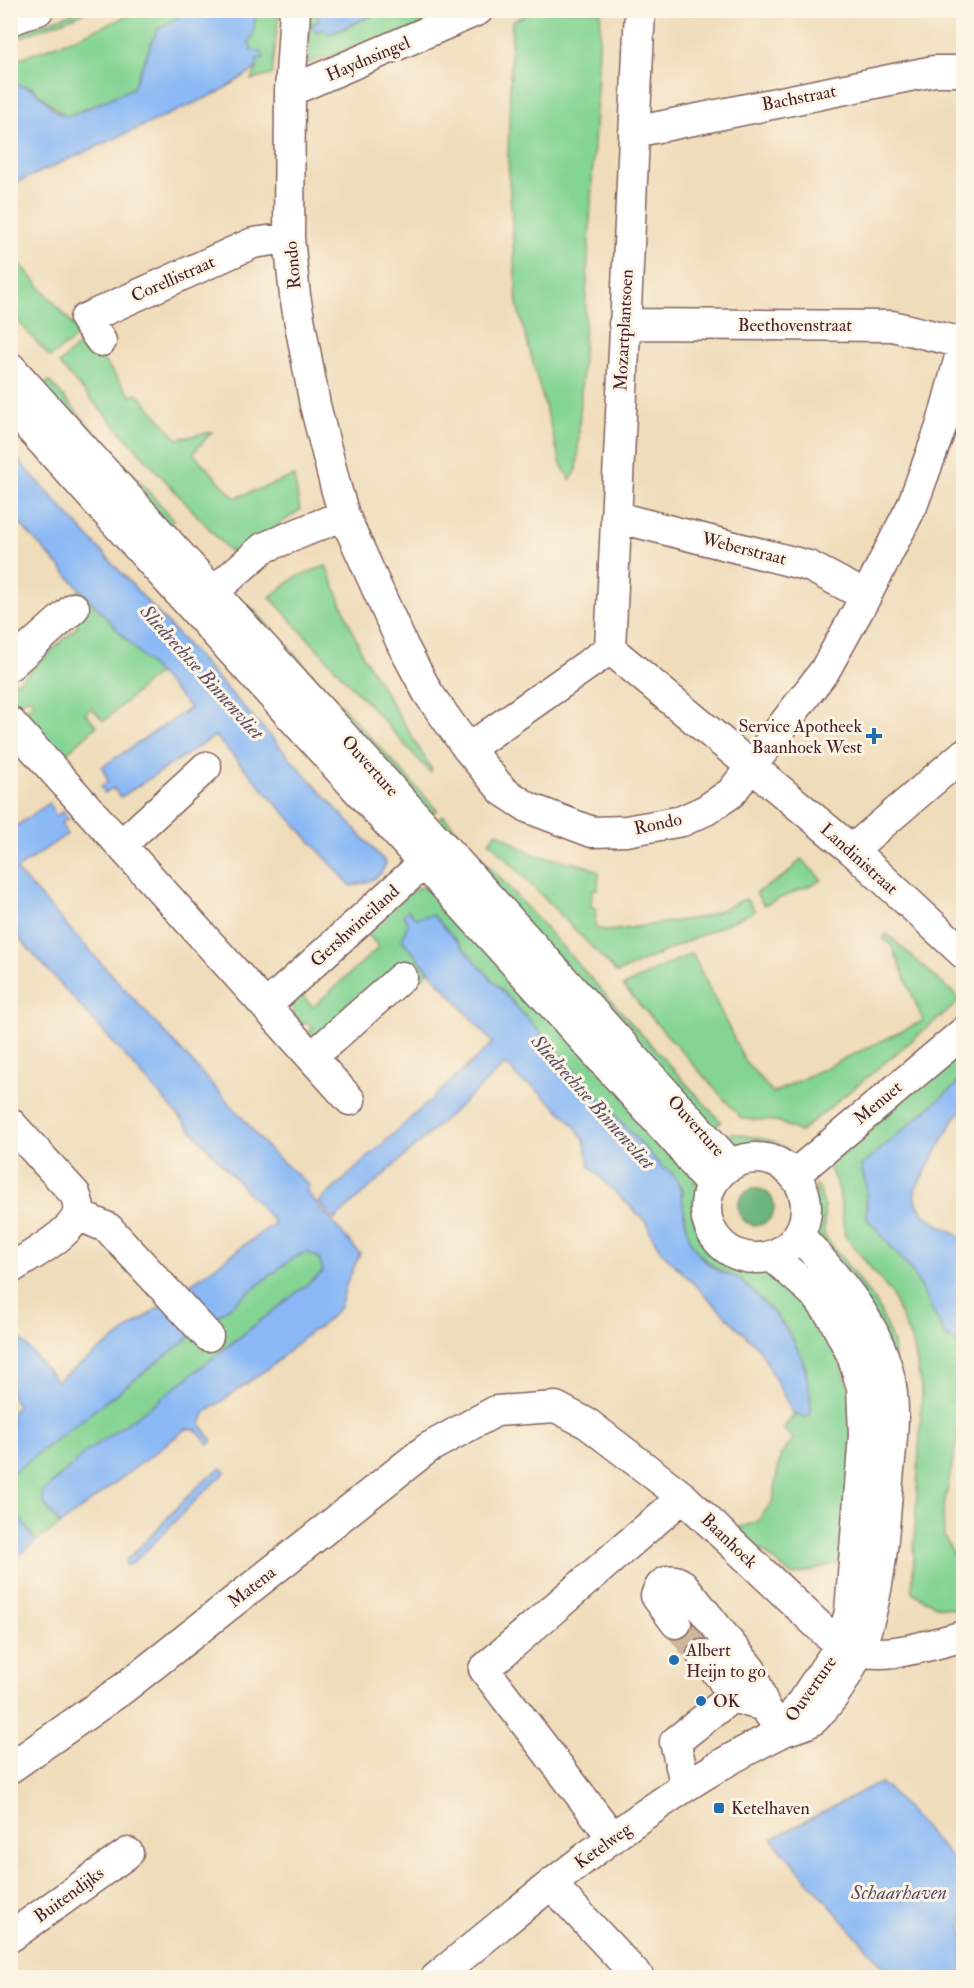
<svg xmlns="http://www.w3.org/2000/svg" width="974" height="1988" viewBox="0 0 974 1988" font-family="'IM FELL Double Pica',serif">
<rect width="100%" height="100%" fill="#fcf5e5"/>
<filter id="ink" filterUnits="userSpaceOnUse"><feTurbulence type="fractalNoise" baseFrequency=".0167" numOctaves="2"/><feDisplacementMap in="SourceGraphic" scale="12" xChannelSelector="R" yChannelSelector="G"/><feConvolveMatrix kernelMatrix="1 2 1 2 8 2 1 2 1" color-interpolation-filters="sRGB"/></filter>
<filter id="wash" filterUnits="userSpaceOnUse"><feTurbulence type="fractalNoise" baseFrequency=".008" numOctaves="4" result="noise"/><feDisplacementMap in="SourceGraphic" scale="24" xChannelSelector="R" yChannelSelector="G"/><feGaussianBlur stdDeviation="1.35" result="paint"/><feColorMatrix in="noise" values="0 0 0 0 0 0 0 0 0 0 0 0 0 0 0 0 0 1.4 0 .05"/><feComposite in="paint" operator="in"/></filter>
<g filter="url(#wash)">
<rect width="100%" height="100%" fill="#efdcba"/>
<path fill="#84d494" stroke="#677a60" stroke-width="1.5" d="M 81,10 L 89,11 L 11,41 L 11,36 Z
M 537,10 L 601,11 L 577,470 L 570,480 L 561,464 L 517,305 L 508,159 L 512,21 Z
M 139,11 L 188,11 L 157,30 L 133,88 L 129,91 L 66,117 L 31,87 L 11,86 L 10,62 L 71,40 Z
M 256,11 L 279,11 L 272,75 L 251,80 L 257,68 L 257,59 L 263,58 L 252,52 L 249,41 L 253,34 Z
M 311,11 L 316,11 L 319,21 L 313,24 L 316,33 L 323,29 L 337,32 L 382,11 L 453,11 L 398,35 L 307,63 Z
M 10,252 L 81,334 L 50,357 L 11,313 Z
M 86,338 L 131,396 L 138,394 L 177,439 L 212,432 L 193,453 L 235,498 L 294,476 L 300,510 L 234,556 L 59,364 Z
M 49,381 L 174,520 L 164,529 L 38,391 Z
M 326,566 L 363,656 L 432,770 L 430,772 L 270,597 L 296,577 Z
M 80,589 L 158,673 L 104,721 L 92,708 L 85,713 L 97,726 L 61,758 L 21,714 L 34,702 L 28,697 L 14,709 L 11,705 L 10,677 L 17,683 L 78,626 L 72,619 L 68,599 Z
M 254,610 L 437,810 L 427,818 L 245,618 Z
M 443,815 L 721,1122 L 711,1130 L 432,825 Z
M 497,832 C 509,839 521,849 534,854 C 552,860 586,863 599,872 L 598,889 L 592,890 L 591,907 L 596,908 L 595,928 L 609,931 L 704,917 L 746,899 L 755,911 L 617,973 L 489,841 Z
M 801,859 L 822,880 L 764,905 L 756,893 L 787,874 Z
M 429,885 L 690,1166 L 700,1194 L 702,1225 L 715,1247 L 725,1256 L 740,1262 L 769,1267 L 821,1315 L 853,1397 L 847,1564 L 834,1564 L 792,1576 L 737,1528 L 757,1522 L 773,1501 L 780,1456 L 794,1439 L 783,1429 L 794,1415 L 805,1417 L 811,1414 L 806,1368 L 790,1334 L 777,1316 L 739,1279 L 718,1270 L 696,1251 L 685,1229 L 681,1207 L 683,1190 L 668,1169 L 664,1169 L 433,915 C 413,919 409,921 403,940 L 429,971 L 416,983 L 404,970 L 317,1041 L 308,1033 L 313,1028 L 307,1022 L 301,1025 C 292,1014 289,1004 300,993 L 313,1007 L 379,947 L 366,932 L 412,890 Z
M 887,934 L 961,1000 L 800,1132 L 777,1121 L 742,1119 L 623,986 L 692,953 L 745,1061 L 773,1093 L 923,1021 L 892,946 L 883,938 Z
M 963,1047 L 963,1079 L 861,1167 L 866,1185 L 867,1218 L 912,1271 L 946,1336 L 963,1348 L 963,1408 L 943,1512 L 944,1536 L 955,1557 L 963,1563 L 963,1609 C 944,1611 928,1602 912,1592 L 922,1392 L 914,1347 L 891,1293 L 845,1236 L 839,1190 L 828,1163 Z
M 732,1133 L 772,1141 L 789,1151 C 769,1156 741,1150 723,1141 Z
M 816,1185 L 819,1187 L 824,1207 L 824,1235 L 877,1304 L 893,1343 L 897,1425 L 813,1229 Z
M 304,1253 C 315,1254 322,1260 323,1272 L 154,1404 L 85,1453 L 43,1492 L 43,1502 L 60,1525 L 36,1541 L 20,1519 L 11,1517 L 11,1474 L 231,1303 L 292,1259 Z"/>
<path fill="#6bb67e" stroke="#5a6a54" stroke-width="1.5" d="M738 1207a18 18 0 1 1 36 0a18 18 0 1 1-36 0Z"/>
<path fill="#8ab9f5" stroke="#6a6c90" stroke-width="1.5" d="M 188,11 L 256,11 L 253,34 L 249,41 L 252,51 L 260,51 L 264,58 L 257,59 L 257,68 L 219,92 L 11,185 L 11,86 C 42,79 48,118 71,116 L 133,88 L 157,30 Z
M 316,11 L 316,10 L 382,11 L 329,34 L 323,29 L 316,33 L 312,24 L 319,21 Z
M 11,452 L 386,863 C 382,879 366,883 351,886 L 215,736 L 121,797 L 113,788 L 105,793 L 101,786 L 108,781 L 102,767 L 190,708 L 11,514 Z
M 49,803 L 56,816 L 63,811 L 68,819 L 61,823 L 67,834 L 16,870 L 241,1116 L 269,1150 L 309,1185 L 306,1191 L 360,1254 L 347,1282 L 340,1307 L 319,1328 L 310,1332 L 274,1364 L 205,1413 L 201,1425 L 213,1441 L 209,1444 L 195,1429 L 186,1429 L 60,1525 L 43,1502 L 42,1493 L 85,1453 L 154,1404 L 323,1272 L 319,1259 L 312,1254 L 304,1253 L 292,1259 L 11,1474 L 11,1412 L 18,1406 L 11,1397 L 10,1327 L 57,1381 L 275,1223 L 11,929 L 11,830 Z
M 408,910 L 415,918 L 433,915 L 664,1169 L 668,1169 C 691,1191 677,1220 695,1249 C 700,1257 711,1267 719,1271 C 726,1275 735,1275 740,1280 C 784,1319 811,1352 811,1414 L 805,1417 L 794,1415 L 760,1350 L 662,1252 L 650,1233 L 648,1224 L 590,1167 L 584,1139 L 568,1118 L 531,1085 L 523,1083 L 506,1064 L 334,1220 L 319,1202 L 493,1043 L 402,940 L 408,923 L 403,915 Z
M 963,1079 L 963,1110 L 956,1116 L 915,1190 C 914,1218 942,1225 963,1238 L 963,1348 L 946,1336 L 912,1271 L 867,1218 L 866,1185 L 861,1166 Z
M 221,1468 L 225,1471 L 223,1475 C 189,1503 163,1537 130,1565 L 126,1565 L 126,1560 C 160,1531 184,1493 221,1468 Z
M 11,1516 L 20,1519 L 36,1541 L 11,1562 Z
M 881,1784 L 888,1788 L 963,1871 L 963,1977 L 892,1977 L 772,1839 L 872,1786 Z"/>
</g>
<g filter="url(#ink)">
<g fill="none" stroke-linecap="round" stroke-linejoin="round">
<path stroke="#ceb69d" stroke-width="30" stroke-dasharray="30 15" stroke-linecap="butt" d="M 676,1623 L 702,1655"/>
<defs>
<path id="minor" d="M 295,10 L 290,91 L 289,238 L 295,296 L 315,405 L 336,488 L 344,515 L 375,584 L 403,646 L 428,693 L 468,749 L 503,791 L 529,808 L 592,832 L 626,831 L 682,821 L 706,810 L 731,793 L 825,670 L 866,596 L 912,506 L 941,427 L 964,342
M 10,20 L 38,10
M 290,91 L 478,10
M 634,132 L 934,71 L 964,71
M 624,324 L 892,326 L 963,343
M 101,341 L 85,319 L 253,243 L 289,238
M 10,367 L 731,1165
M 10,406 L 682,1148 L 711,1186
M 616,517 L 809,566 L 866,596
M 201,603 L 263,548 L 344,515
M 610,649 L 640,10
M 610,649 L 852,850 L 964,954
M 10,665 L 74,608
M 10,722 L 350,1100
M 468,749 L 610,649
M 121,845 L 206,767
M 852,850 L 964,754
M 267,1005 L 438,850
M 312,1057 L 402,977
M 10,1123 L 75,1194 C 77,1200 80,1206 78,1212 C 74,1233 28,1257 10,1269
M706 1208a50 50 0 1 1 100 0a50 50 0 1 1-100 0Z
M 794,1175 L 964,1032
M 78,1215 L 108,1228 L 208,1336
M 772,1256 L 817,1296 L 833,1318 L 852,1355 L 862,1387 L 864,1435 L 850,1612 L 840,1646 L 785,1727
M 676,1623 L 656,1596 C 660,1582 670,1576 683,1585 L 751,1670 L 764,1706 L 782,1732
M 702,1655 L 721,1677 L 732,1697
M 10,1768 L 124,1688 L 428,1448 L 496,1411 L 556,1407 L 588,1424 L 683,1497 L 840,1646 C 882,1662 922,1647 964,1636
M 686,1786 L 675,1742 L 732,1697 L 764,1706
M 613,1838 L 484,1669 L 683,1497
M 551,1884 L 639,1978
M 10,1937 L 128,1853
M 436,1978 C 517,1911 598,1844 685,1787 C 715,1767 748,1749 780,1733 C 791,1727 808,1726 816,1717 C 878,1652 881,1565 888,1480 C 891,1447 897,1408 889,1376 C 876,1319 836,1277 799,1235"/>
</defs>
<use href="#minor" stroke="#84615d" stroke-width="33"/>
<use href="#minor" stroke="#fff" stroke-width="30"/>
</g>
</g>
<g fill="#1f6fb2" stroke="#fcf5e5" stroke-width="2">
<path d="M871 727h6v6h6v6h-6v6h-6v-6h-6v-6h6z"/>
<circle cx="674" cy="1660" r="6"/>
<circle cx="701" cy="1701" r="6"/>
<rect x="713" y="1802" width="12" height="12" rx="3"/>
</g>
<g text-anchor="middle" dominant-baseline="central" stroke-width="6" stroke-linejoin="round" paint-order="stroke">
<g font-size="18" fill="#4a1f2b" stroke="#fcf5e5">
<text transform="translate(368 59) rotate(-23)">Haydnsingel</text>
<text transform="translate(799 98) rotate(-11)">Bachstraat</text>
<text transform="translate(293 265) rotate(-95)">Rondo</text>
<text transform="translate(173 279) rotate(-24)">Corellistraat</text>
<text x="795" y="325">Beethovenstraat</text>
<text transform="translate(624 330) rotate(-87)">Mozartplantsoen</text>
<text transform="translate(744 549) rotate(14)">Weberstraat</text>
<text transform="translate(370 766) rotate(48)">Ouverture</text>
<text transform="translate(658 824) rotate(-12)">Rondo</text>
<text transform="translate(859 859) rotate(42)">Landinistraat</text>
<text transform="translate(355 926) rotate(-42)">Gershwineiland</text>
<text transform="translate(878 1103) rotate(-40)">Menuet</text>
<text transform="translate(696 1126) rotate(48)">Ouverture</text>
<text transform="translate(729 1541) rotate(44)">Baanhoek</text>
<text transform="translate(252 1587) rotate(-38)">Matena</text>
<text transform="translate(811 1689) rotate(-55)">Ouverture</text>
<text transform="translate(603 1846) rotate(-36)">Ketelweg</text>
<text transform="translate(69 1895) rotate(-36)">Buitendijks</text>
</g>
<g font-size="18" fill="#4a1f2b" stroke="#fcf5e5" text-anchor="start">
<text x="862" y="726" text-anchor="end">Service Apotheek<tspan x="862" dy="21">Baanhoek West</tspan></text>
<text x="686" y="1650">Albert<tspan x="686" dy="21">Heijn to go</tspan></text>
<text x="713" y="1701">OK</text>
<text x="731" y="1808">Ketelhaven</text>
</g>
<g font-size="20" font-style="italic" fill="#5d4d68" stroke="#fcf5e5">
<text transform="translate(202 672) rotate(48)">Sliedrechtse Binnenvliet</text>
<text transform="translate(593 1102) rotate(48)">Sliedrechtse Binnenvliet</text>
<text x="899" y="1892">Schaarhaven</text>
</g>
</g>
<rect width="974" height="1988" fill="none" stroke="#fcf5e5" stroke-width="36"/>
</svg>
